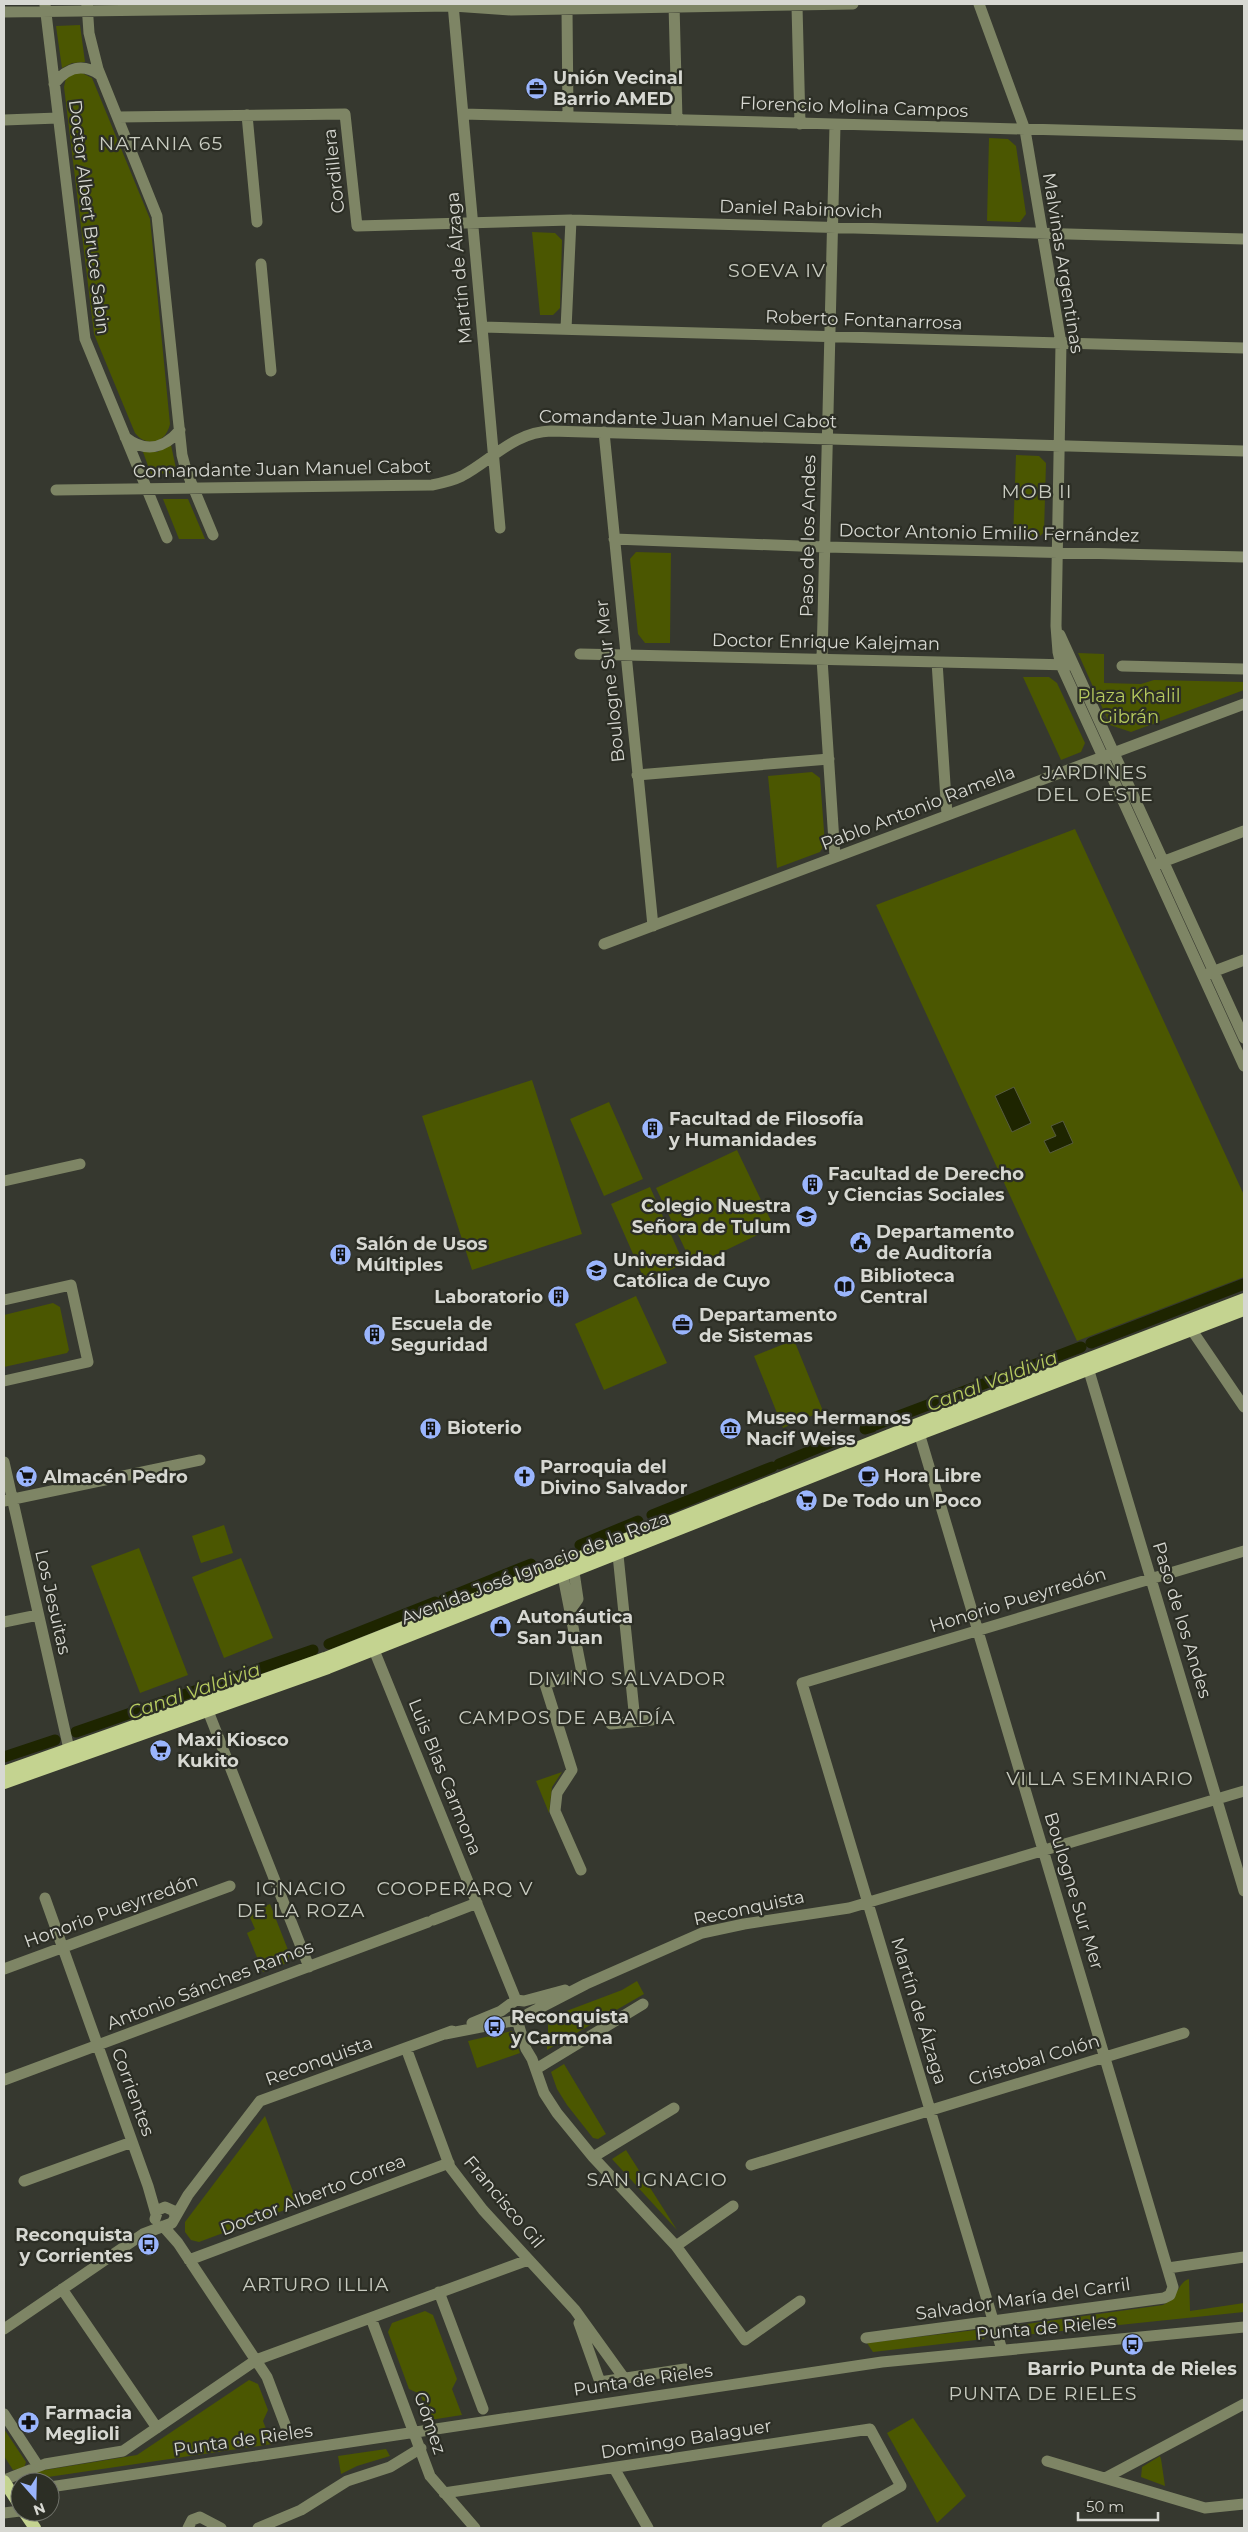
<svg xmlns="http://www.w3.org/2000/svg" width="1248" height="2532" viewBox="0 0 1248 2532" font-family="Montserrat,sans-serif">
<rect width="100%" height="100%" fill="#36382f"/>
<path fill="#4b5701" d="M 80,25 L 85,62 L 72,63 L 62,68 L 56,26 Z
M 76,70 L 92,78 L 150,219 L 170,424 C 166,443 147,448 135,433 L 94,334 L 64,87 L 66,78 Z
M 989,138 L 1008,139 L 1016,146 L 1026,214 L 1020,222 L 987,221 Z
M 532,232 L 555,233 L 562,240 L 560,308 L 553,315 L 540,315 Z
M 171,445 L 177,473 L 151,474 L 143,452 L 157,452 Z
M 1016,455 L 1039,456 L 1046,463 L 1044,532 L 1037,539 L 1013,539 Z
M 163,499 L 188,499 L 205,539 L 179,539 Z
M 636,552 L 671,553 L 670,643 L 645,643 L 638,634 L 630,559 Z
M 1078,653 L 1104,654 L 1104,683 L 1141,684 L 1154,680 L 1244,682 L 1244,690 L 1131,732 L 1110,725 Z
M 1023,677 L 1049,677 L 1057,683 L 1085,743 L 1081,752 L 1061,760 Z
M 812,772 L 820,778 L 825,844 L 820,852 L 777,868 L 768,776 Z
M 1075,829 L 1244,1195 L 1244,1277 L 1077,1341 L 876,905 Z
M 532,1080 L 582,1234 L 472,1270 L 422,1116 Z
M 609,1102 L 643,1179 L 604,1196 L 570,1119 Z
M 737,1150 L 774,1227 L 693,1266 L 656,1188 Z
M 650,1187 L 684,1264 L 645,1281 L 611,1204 Z
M 636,1296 L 667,1363 L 604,1390 L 575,1324 Z
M 53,1303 L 60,1307 L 69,1350 L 67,1353 L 4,1367 L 4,1315 Z
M 794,1340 L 823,1411 L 783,1428 L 754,1356 Z
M 224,1525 L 233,1553 L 201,1563 L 192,1536 Z
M 139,1548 L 188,1675 L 140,1693 L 91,1566 Z
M 241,1558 L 273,1638 L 224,1658 L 192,1577 Z
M 562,1772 L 552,1787 L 549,1813 L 536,1781 Z
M 270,1904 L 290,1955 L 287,1963 L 263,1972 L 247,1933 L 255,1929 L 248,1913 Z
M 637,1981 L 644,1994 L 547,2050 L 547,2039 L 554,2038 L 553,2035 L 548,2035 L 548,2018 L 622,1990 Z
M 512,2031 L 520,2053 L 477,2068 L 468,2041 Z
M 564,2064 L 606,2134 L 598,2139 L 593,2138 L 567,2105 L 557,2089 L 551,2072 Z
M 265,2116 L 298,2205 L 199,2242 L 191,2240 L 185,2232 L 185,2222 Z
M 626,2150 L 677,2230 L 612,2159 Z
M 1189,2279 L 1190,2311 L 1244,2303 L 1244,2312 L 1014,2336 L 1008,2332 L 1009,2328 L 1013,2326 L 1163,2305 C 1177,2299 1179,2281 1189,2279 Z
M 425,2311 L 433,2315 L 457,2379 L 452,2389 L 462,2415 L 430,2420 L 420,2394 L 409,2389 L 388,2332 L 392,2323 Z
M 984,2329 L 987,2334 L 984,2339 L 873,2352 L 867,2343 Z
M 249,2380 L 258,2384 L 268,2410 L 263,2421 L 272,2444 L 21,2481 L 19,2479 L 27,2473 L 137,2455 Z
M 913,2418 L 966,2496 L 937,2523 L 887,2433 Z
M 4,2429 L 26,2462 L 24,2468 L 13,2470 L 4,2456 Z
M 386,2449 L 390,2456 L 357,2466 L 341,2474 L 338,2456 Z
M 1160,2456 L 1161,2459 L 1165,2486 L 1141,2477 L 1142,2467 Z"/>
<path fill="#1e2500" stroke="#565b3f" d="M 1014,1087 L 1031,1123 L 1012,1132 L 995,1096 Z
M 1063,1121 L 1073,1143 L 1050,1153 L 1044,1141 L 1056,1136 L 1051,1126 Z"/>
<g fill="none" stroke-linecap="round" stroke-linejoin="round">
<path stroke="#1e2500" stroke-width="11" d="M 1091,1343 L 1244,1284
M 875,1425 L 1081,1347
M 865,1429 L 872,1427
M 779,1464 L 842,1438
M 652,1515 L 772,1467
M 580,1545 L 638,1521
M 444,1599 L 531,1564
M 329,1644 L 435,1602
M 76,1732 L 313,1650
M 4,1757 L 55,1740"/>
<path stroke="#7e8565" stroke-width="11" d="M 87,4 L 89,33 L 98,69 L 157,216 L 182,455 L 186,470 L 213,535
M 453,4 L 500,528
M 674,4 L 677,120
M 979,4 L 1025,130 L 1061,343 L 1056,626 L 1058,652 L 1061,665 L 1244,1066
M 45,5 L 85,339 L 167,538
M 797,6 L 800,124
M 567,9 L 568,117
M 4,12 L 453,6 L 511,10 L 853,4
M 54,84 C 67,67 83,63 100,75
M 463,114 L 1244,135
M 247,115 L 257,222
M 118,117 L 345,114 L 357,226 L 571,220 L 1244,239
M 4,120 L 58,118
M 835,125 L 822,659 L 835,857
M 261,264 L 271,371
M 482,327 L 1244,348
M 566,329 L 571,220
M 604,432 L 653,926
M 125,437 C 145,453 164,449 180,430
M 56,490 L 432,485 C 442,483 452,481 462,476 C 492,460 514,432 551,431 L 1244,451
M 614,539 L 825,547 L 1244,557
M 1060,635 L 1244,1038
M 580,654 L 1072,665
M 937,662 L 947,815
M 1122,666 L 1244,669
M 637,775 L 829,759
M 1157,864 L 1244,831
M 604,944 L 1244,704
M 1207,974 L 1244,960
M 4,1181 L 80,1164
M 4,1300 L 71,1285 L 88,1362 L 4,1381
M 1187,1323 L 1244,1407
M 1086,1361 L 1244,1891
M 4,1462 L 69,1749
M 4,1501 L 200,1460
M 618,1555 L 635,1721
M 563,1576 L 582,1673 L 545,1684 L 572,1770 L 557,1793 L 555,1811 L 581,1870
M 571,1614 L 571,1609 L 578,1599 L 574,1572
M 4,1622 L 38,1615
M 374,1650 L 516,2000
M 208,1711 L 309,1967
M 611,1724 L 652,1720
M 45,1898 L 148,2186 L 156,2214
M 433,1920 L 477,1903
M 4,1969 L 230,1886
M 517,2020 L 526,2049 L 532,2059 L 544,2093 L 557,2113 L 593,2157 L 676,2246 L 745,2340 L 800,2301
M 472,2023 L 501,2011 L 516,2000 L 524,2001 L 565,1990
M 445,2034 L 523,2019 L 528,2014 L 586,1984 L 702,1933 L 744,1924 L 849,1908 L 1244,1791
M 406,2048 L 450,2167 L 483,2210 L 575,2310 L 624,2378
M 536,2069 L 643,2004
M 4,2080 L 428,1922
M 593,2157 L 674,2108
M 751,2165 L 1184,2033
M 24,2181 L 132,2142
M 155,2219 L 158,2210 L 165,2207 L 174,2211 L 175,2217
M 163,2226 L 178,2243 L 267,2377 L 289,2435
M 676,2246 L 733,2206
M 189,2260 L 449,2163
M 1168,2268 L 1244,2257
M 62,2289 L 157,2428
M 439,2292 L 483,2409
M 371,2318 L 430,2476 L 475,2528
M 579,2323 L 600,2382 L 685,2369
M 4,2329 L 143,2234 L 172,2223 L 188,2195 L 260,2101 L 452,2031
M 866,2338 L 1164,2298 L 1170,2295 L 1173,2287 L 917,1426
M 1002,2350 L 802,1683 L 1244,1551
M 4,2414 L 38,2466
M 1047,2461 L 1205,2508 L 1244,2504
M 614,2468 L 648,2528
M 1105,2478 L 1244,2404
M 4,2480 L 45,2464 L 123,2451 L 256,2360 L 528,2260
M 50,2487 L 882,2362 L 1244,2327
M 444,2493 L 870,2429 L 901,2486 L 827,2528
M 4,2513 L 20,2511
M 188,2528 L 192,2520 L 200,2517 L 221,2528
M 258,2528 L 301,2510 L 347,2481 L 390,2467 L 421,2448"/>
<path stroke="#c4d390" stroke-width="12" d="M 4,1772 L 325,1658 L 917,1424 L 1244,1299
M 4,1783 L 328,1668 L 920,1434 L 1244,1310
M 4,2481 L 20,2506
M 24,2512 L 35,2528"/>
</g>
<defs>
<symbol id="office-disc" viewBox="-11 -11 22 22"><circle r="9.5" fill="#9ab5fd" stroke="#2c2e25"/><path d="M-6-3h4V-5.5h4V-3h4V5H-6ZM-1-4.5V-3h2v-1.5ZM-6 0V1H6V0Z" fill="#111"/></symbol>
<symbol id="building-disc" viewBox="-11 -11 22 22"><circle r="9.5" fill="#9ab5fd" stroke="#2c2e25"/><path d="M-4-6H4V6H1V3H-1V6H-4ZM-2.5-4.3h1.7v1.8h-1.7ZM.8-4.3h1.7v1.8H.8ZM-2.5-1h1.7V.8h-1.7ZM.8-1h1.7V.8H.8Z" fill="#111"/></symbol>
<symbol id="school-disc" viewBox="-11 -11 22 22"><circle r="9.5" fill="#9ab5fd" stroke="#2c2e25"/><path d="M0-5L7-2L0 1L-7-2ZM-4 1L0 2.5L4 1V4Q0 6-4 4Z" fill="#111"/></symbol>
<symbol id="civic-disc" viewBox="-11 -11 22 22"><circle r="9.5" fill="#9ab5fd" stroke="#2c2e25"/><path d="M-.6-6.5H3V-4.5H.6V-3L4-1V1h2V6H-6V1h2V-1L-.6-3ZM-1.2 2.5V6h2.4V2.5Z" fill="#111"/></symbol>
<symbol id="university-disc" viewBox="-11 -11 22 22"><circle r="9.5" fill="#9ab5fd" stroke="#2c2e25"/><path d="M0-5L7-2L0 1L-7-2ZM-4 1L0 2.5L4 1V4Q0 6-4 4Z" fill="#111"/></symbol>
<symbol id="library-disc" viewBox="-11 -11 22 22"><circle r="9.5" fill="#9ab5fd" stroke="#2c2e25"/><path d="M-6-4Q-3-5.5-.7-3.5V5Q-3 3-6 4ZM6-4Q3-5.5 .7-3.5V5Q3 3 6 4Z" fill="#111"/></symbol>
<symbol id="museum-disc" viewBox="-11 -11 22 22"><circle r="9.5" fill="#9ab5fd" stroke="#2c2e25"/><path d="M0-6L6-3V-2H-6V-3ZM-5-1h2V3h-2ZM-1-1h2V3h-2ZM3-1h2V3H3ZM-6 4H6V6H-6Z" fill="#111"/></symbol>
<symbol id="cafe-disc" viewBox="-11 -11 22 22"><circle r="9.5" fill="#9ab5fd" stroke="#2c2e25"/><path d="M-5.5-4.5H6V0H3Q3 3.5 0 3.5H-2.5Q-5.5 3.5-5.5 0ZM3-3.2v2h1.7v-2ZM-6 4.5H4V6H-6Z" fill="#111"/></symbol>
<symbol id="supermarket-disc" viewBox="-11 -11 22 22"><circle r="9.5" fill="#9ab5fd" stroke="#2c2e25"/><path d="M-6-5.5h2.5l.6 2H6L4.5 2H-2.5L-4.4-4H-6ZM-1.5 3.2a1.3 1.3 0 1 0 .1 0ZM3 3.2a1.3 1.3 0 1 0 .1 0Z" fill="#111"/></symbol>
<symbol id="church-disc" viewBox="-11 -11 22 22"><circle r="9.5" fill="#9ab5fd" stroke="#2c2e25"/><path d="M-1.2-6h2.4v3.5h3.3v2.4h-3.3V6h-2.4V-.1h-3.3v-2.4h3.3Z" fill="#111"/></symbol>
<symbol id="shop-disc" viewBox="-11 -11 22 22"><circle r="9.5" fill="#9ab5fd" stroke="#2c2e25"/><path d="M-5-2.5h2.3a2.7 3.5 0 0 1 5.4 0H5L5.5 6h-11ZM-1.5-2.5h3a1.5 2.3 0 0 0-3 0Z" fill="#111"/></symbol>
<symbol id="bus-disc" viewBox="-11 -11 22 22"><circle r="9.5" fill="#9ab5fd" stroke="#2c2e25"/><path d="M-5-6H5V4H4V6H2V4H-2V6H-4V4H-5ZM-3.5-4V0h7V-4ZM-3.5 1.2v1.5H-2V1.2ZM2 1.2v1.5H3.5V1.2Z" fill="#111"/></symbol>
<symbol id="pharmacy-disc" viewBox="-11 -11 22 22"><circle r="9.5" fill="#9ab5fd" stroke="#2c2e25"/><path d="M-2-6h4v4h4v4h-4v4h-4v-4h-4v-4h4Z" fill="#111"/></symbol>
</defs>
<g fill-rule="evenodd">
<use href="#office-disc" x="524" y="76" width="25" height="25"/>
<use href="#building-disc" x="640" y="1116" width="25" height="25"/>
<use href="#building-disc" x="800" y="1172" width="25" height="25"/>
<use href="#school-disc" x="794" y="1204" width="25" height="25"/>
<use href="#civic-disc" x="848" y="1230" width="25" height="25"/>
<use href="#building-disc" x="328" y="1242" width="25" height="25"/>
<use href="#university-disc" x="584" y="1258" width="25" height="25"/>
<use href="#library-disc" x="832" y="1274" width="25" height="25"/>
<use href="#building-disc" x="546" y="1284" width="25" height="25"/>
<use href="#office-disc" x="670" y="1312" width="25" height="25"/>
<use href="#building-disc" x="362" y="1322" width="25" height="25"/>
<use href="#building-disc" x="418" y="1416" width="25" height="25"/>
<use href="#museum-disc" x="718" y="1416" width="25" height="25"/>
<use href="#cafe-disc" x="856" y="1464" width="25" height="25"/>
<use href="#supermarket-disc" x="14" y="1464" width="25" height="25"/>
<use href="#church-disc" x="512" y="1464" width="25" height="25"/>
<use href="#supermarket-disc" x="794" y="1488" width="25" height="25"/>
<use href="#shop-disc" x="488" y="1614" width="25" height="25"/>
<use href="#supermarket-disc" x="148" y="1738" width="25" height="25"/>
<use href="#bus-disc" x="482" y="2014" width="25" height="25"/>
<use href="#bus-disc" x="136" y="2232" width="25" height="25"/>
<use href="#bus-disc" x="1120" y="2332" width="25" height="25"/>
<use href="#pharmacy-disc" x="16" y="2410" width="25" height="25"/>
</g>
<g text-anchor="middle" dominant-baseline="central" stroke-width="4.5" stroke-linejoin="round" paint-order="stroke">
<g font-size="18" font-weight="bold" fill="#d7d8d2" stroke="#2c2e25" text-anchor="start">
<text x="553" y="78">Unión Vecinal<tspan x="553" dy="21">Barrio AMED</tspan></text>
<text x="669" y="1119">Facultad de Filosofía<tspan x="669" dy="21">y Humanidades</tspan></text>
<text x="828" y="1174">Facultad de Derecho<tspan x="828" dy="21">y Ciencias Sociales</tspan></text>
<text x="791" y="1206" text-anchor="end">Colegio Nuestra<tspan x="791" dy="21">Señora de Tulum</tspan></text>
<text x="876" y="1232">Departamento<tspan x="876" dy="21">de Auditoría</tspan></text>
<text x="356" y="1244">Salón de Usos<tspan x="356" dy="21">Múltiples</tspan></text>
<text x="613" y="1260">Universidad<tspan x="613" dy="21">Católica de Cuyo</tspan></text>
<text x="860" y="1276">Biblioteca<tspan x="860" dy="21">Central</tspan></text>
<text x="543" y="1297" text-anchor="end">Laboratorio</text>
<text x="699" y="1315">Departamento<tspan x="699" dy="21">de Sistemas</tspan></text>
<text x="391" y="1324">Escuela de<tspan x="391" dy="21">Seguridad</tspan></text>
<text x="746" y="1418">Museo Hermanos<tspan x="746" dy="21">Nacif Weiss</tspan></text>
<text x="447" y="1428">Bioterio</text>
<text x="540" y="1467">Parroquia del<tspan x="540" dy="21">Divino Salvador</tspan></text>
<text x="884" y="1476">Hora Libre</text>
<text x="43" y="1477">Almacén Pedro</text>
<text x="822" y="1501">De Todo un Poco</text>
<text x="517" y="1617">Autonáutica<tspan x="517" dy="21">San Juan</tspan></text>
<text x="177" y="1740">Maxi Kiosco<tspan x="177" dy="21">Kukito</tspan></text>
<text x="511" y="2017">Reconquista<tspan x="511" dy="21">y Carmona</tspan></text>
<text x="133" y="2235" text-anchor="end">Reconquista<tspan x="133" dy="21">y Corrientes</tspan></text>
<text x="1132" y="2369" text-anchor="middle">Barrio Punta de Rieles</text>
<text x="45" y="2413">Farmacia<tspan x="45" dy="21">Meglioli</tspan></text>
</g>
<g font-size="18" fill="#d7d8d2" stroke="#2c2e25">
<text transform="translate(854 107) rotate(2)">Florencio Molina Campos</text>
<text transform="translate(334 171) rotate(-96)">Cordillera</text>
<text transform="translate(801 209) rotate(2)">Daniel Rabinovich</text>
<text transform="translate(89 217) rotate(83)">Doctor Albert Bruce Sabin</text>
<text transform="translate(1063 263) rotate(81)">Malvinas Argentinas</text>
<text transform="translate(459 268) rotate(-95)">Martín de Álzaga</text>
<text transform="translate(864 320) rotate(2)">Roberto Fontanarrosa</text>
<text transform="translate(688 419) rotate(1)">Comandante Juan Manuel Cabot</text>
<text transform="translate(282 469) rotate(-1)">Comandante Juan Manuel Cabot</text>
<text transform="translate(989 533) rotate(1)">Doctor Antonio Emilio Fernández</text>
<text transform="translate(808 536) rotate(-89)">Paso de los Andes</text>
<text transform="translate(826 642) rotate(1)">Doctor Enrique Kalejman</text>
<text transform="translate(610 681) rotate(-96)">Boulogne Sur Mer</text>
<text transform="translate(918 808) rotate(-21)">Pablo Antonio Ramella</text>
<text transform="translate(535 1568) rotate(-21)">Avenida José Ignacio de la Roza</text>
<text transform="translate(1018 1600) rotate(-17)">Honorio Pueyrredón</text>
<text transform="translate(53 1602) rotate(77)">Los Jesuitas</text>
<text transform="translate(1182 1620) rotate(73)">Paso de los Andes</text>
<text transform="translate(445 1777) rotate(68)">Luis Blas Carmona</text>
<text transform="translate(1074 1891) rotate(73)">Boulogne Sur Mer</text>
<text transform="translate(749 1908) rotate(-12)">Reconquista</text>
<text transform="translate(111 1911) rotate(-20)">Honorio Pueyrredón</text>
<text transform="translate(210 1985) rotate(-21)">Antonio Sánches Ramos</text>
<text transform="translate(919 2011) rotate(73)">Martín de Álzaga</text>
<text transform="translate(1034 2060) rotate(-17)">Cristobal Colón</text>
<text transform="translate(319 2061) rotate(-20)">Reconquista</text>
<text transform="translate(133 2092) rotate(70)">Corrientes</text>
<text transform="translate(313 2195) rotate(-21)">Doctor Alberto Correa</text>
<text transform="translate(504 2202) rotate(50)">Francisco Gil</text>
<text transform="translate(1023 2299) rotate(-8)">Salvador María del Carril</text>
<text transform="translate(1046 2328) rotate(-5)">Punta de Rieles</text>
<text transform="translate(643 2380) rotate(-8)">Punta de Rieles</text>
<text transform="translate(430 2423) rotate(71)">Gómez</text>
<text transform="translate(686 2439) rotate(-9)">Domingo Balaguer</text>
<text transform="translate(243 2440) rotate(-8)">Punta de Rieles</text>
</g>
<g font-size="18" fill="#b6ca5e" stroke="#2c2e25">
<text x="1129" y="696">Plaza Khalil<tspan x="1129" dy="21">Gibrán</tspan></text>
</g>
<g font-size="19" letter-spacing="1" fill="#c9ccc1" stroke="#2c2e25">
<text x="161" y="143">NATANIA 65</text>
<text x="777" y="270">SOEVA IV</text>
<text x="1037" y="491">MOB II</text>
<text x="1095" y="772">JARDINES<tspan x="1095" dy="22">DEL OESTE</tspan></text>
<text x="627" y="1678">DIVINO SALVADOR</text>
<text x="567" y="1717">CAMPOS DE ABADÍA</text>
<text x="1100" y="1778">VILLA SEMINARIO</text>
<text x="301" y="1888">IGNACIO<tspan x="301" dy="22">DE LA ROZA</tspan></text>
<text x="455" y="1888">COOPERARQ V</text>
<text x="657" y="2179">SAN IGNACIO</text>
<text x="316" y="2284">ARTURO ILLIA</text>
<text x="1043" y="2393">PUNTA DE RIELES</text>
</g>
<g font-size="19" font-style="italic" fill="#b6ca5f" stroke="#2c2e25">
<text transform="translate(992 1381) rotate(-21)">Canal Valdivia</text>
<text transform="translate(194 1691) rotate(-19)">Canal Valdivia</text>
</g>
</g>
<rect width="1248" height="2532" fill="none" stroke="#d7d8d2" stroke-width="10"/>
<g transform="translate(35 2497) rotate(160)"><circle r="24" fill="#2c2e25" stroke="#70726a"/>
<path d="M0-4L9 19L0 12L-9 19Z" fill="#9ab5fd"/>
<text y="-8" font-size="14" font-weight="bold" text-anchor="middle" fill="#d7d8d2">N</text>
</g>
<path d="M1078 2512v8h80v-8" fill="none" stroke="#d7d8d2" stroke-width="2.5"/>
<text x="1086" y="2512" font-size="15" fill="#d7d8d2" stroke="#2c2e25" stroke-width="4" paint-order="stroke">50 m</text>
</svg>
